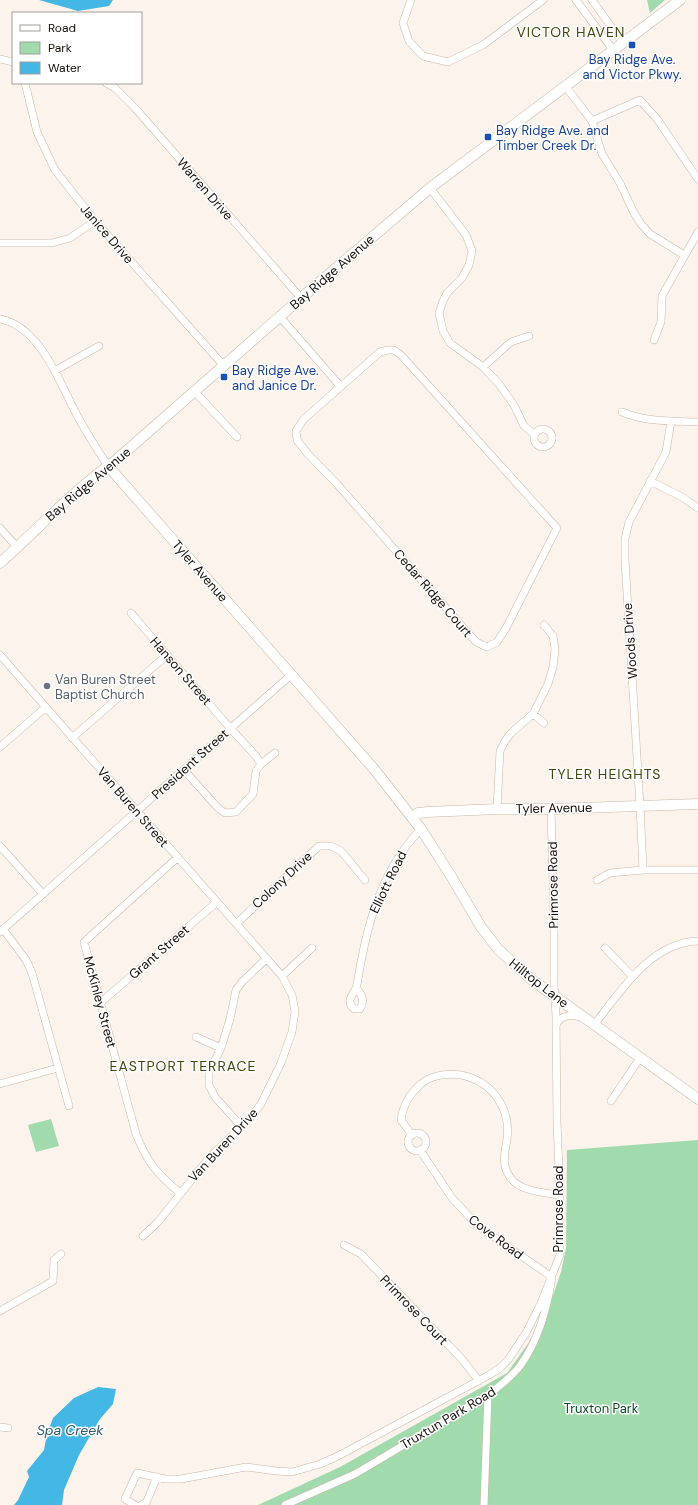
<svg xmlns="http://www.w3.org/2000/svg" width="698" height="1505" viewBox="0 0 698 1505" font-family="'DM Sans',sans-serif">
<rect width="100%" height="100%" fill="#fcf3ec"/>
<path fill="#a1daad" d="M 647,0 L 665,0 L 650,13 Z
M 51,1119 L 59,1146 L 36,1152 L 28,1125 Z
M 698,1140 L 698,1505 L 258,1505 L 340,1467 L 507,1373 L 532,1338 L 552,1298 L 561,1272 L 566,1248 L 567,1150 Z"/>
<path fill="#45b7e4" d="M 39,0 L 113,0 L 109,6 L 78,11 Z
M 98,1387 L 116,1389 L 113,1404 L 100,1419 L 79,1455 L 64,1490 L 62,1505 L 14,1505 L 18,1500 L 29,1477 L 27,1471 L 44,1450 L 47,1434 L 53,1418 L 74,1398 Z"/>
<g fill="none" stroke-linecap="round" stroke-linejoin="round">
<defs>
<path id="street" d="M 411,0 L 403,23 L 409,41 L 423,56 L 448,62 L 483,45 L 543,0
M 576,0 L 613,50
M 592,0 L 623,43
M 0,59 L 13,62
M 25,83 L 37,132 L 55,170 L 95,221 L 224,366
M 106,83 L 115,88 L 135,108 L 301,298
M 566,87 L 592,121 L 602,154 L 620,183 L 634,213 L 641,224 L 650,234 L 684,255
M 592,121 L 640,100 L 657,119 L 698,179
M 430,188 L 466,235 L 472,251 L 469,265 L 462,278 L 447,293 L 443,301 L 439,313 L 443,331 L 450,343 L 483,367 L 499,384 L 514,405 L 524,426 L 534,434
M 0,243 L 52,243 L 70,238 L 95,221
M 280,317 L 341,387
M 0,319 C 42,327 61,387 79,419 C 88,435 98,451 108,466
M 654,340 L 661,322 L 662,296 L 698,232
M 388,350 L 394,350 L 401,355 L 557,528 L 506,628 L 497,642 L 487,647 L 476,642 L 337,484 L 307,453 L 297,440 L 296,431 L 304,419 L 380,352 Z
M 483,367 L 511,342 L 529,336
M 56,370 L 99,346
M 195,392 L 237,437
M 622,412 C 645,422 673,421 698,422
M534 438a9 9 0 1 1 18 0a9 9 0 1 1-18 0Z
M 650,481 L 682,497 L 698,508
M 0,528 L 17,547
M 131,613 L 230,728 L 256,756 L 261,764 L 256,771 L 253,794 L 236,812 L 225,813 L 218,808 L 184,770
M 0,655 L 282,976 L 292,995 L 295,1011 L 292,1032 L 281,1063 L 261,1104 L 251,1117 L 209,1158 L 158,1222 L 143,1236
M 533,714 L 544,723
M 72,738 L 167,655
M 0,747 L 45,708
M 261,764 L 275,753
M 497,809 L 500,751 L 505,741 L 511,733 L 533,714 L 548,684 L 553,667 L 555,649 L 553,636 L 544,625
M 0,846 L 43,894
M 177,858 L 84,942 L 136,1134 C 147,1162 157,1174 180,1193
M 643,870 L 640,806 L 625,560 L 625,539 L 629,522 L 666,452 L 671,421
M 597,880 L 610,873 L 643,870 L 698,870
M 237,923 L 319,846 L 331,846 L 341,851 L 365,880
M 3,929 L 26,960 L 32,973 L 69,1106
M 0,932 L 291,675
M 605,948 L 632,976
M 282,976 L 312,948
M 356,988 C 362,994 365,1001 360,1009 L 354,1009 C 344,1000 355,994 357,985 C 366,928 380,871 421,829
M 100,1003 L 217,902
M 556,1025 C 562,1014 570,1015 581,1017
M 594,1025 C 620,992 651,942 698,941
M 196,1037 L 221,1048
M 0,1084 L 58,1068
M 611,1101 L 640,1058
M 241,1126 L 215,1097 L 209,1085 L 209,1072 L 221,1048 L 230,1019 L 236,990 L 242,982 L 266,959
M408 1142a9 9 0 1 1 18 0a9 9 0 1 1-18 0Z
M 412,1135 L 401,1120 C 403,1105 409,1094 421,1084 C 431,1075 448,1073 461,1075 C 492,1081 511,1108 507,1139 C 505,1153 501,1165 510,1177 C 518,1191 545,1193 560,1195
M 344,1245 L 361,1254 L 461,1358 L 479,1381
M 0,1311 L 53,1281 L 54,1260 L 61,1254
M 0,1427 L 8,1428
M 135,1505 L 125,1499 L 137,1473 L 165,1479 L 181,1479 L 246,1467 L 276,1471 L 292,1472 L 320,1464 L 338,1456 L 489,1375 L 500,1368 L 508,1360 L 526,1333 L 541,1303 L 560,1255 L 560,1195 L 557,1122 L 556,1016 L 554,985 L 554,919 L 551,809
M 141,1505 L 146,1503 L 157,1477
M 285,1505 L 355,1474 L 488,1395 C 499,1386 511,1378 520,1366 C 539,1339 547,1309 552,1277 L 478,1226 L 452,1198 L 420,1150
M 484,1505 L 488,1395"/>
<path id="secondary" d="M 108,466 L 374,769 L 421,829 L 451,876 L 481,927 L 498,949 L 532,980 L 698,1099
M 0,563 C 38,529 73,491 115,461 L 301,298 L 430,188 L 680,0
M 413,818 L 418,813 L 428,812 L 497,809 L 551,809 L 698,804"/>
</defs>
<use href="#street" stroke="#c9b5a3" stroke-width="8"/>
<use href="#secondary" stroke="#c9b5a3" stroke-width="11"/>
<use href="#street" stroke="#fff" stroke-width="7"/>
<use href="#secondary" stroke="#fff" stroke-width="10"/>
</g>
<g fill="#1a4fb4" stroke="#fff" stroke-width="1.5">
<rect x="628" y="41" width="8" height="8" rx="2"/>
<rect x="484" y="133" width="8" height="8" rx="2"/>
<rect x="220" y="373" width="8" height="8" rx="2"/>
</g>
<circle fill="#6b7280" stroke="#fff" stroke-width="1.5" cx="47" cy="686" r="4"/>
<g text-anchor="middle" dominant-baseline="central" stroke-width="3" stroke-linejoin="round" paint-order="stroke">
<g font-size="13" fill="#164399" stroke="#fff" text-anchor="start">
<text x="632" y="59" text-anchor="middle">Bay Ridge Ave.<tspan x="632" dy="15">and Victor Pkwy.</tspan></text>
<text x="496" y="130">Bay Ridge Ave. and<tspan x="496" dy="15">Timber Creek Dr.</tspan></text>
<text x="232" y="370">Bay Ridge Ave.<tspan x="232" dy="15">and Janice Dr.</tspan></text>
</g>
<g font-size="13" fill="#140d07" stroke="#fff">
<text transform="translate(205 189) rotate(49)">Warren Drive</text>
<text transform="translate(107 234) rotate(49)">Janice Drive</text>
<text transform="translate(332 272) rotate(-41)">Bay Ridge Avenue</text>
<text transform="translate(88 484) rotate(-40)">Bay Ridge Avenue</text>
<text transform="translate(200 571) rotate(49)">Tyler Avenue</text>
<text transform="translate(433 593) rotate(49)">Cedar Ridge Court</text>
<text transform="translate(630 641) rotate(-94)">Woods Drive</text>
<text transform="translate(181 671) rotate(49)">Hanson Street</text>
<text transform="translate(190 764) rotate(-42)">President Street</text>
<text transform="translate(133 807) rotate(49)">Van Buren Street</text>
<text transform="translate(554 808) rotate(-1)">Tyler Avenue</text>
<text transform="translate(282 880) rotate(-43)">Colony Drive</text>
<text transform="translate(388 882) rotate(-64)">Elliott Road</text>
<text transform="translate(553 885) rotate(-91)">Primrose Road</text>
<text transform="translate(159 952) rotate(-41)">Grant Street</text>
<text transform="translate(539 983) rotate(38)">Hilltop Lane</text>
<text transform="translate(100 1002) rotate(75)">McKinley Street</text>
<text transform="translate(223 1145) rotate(-47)">Van Buren Drive</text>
<text transform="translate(558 1209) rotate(-90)">Primrose Road</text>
<text transform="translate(496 1237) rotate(37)">Cove Road</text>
<text transform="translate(414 1310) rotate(46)">Primrose Court</text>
<text transform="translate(448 1418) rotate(-31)">Truxtun Park Road</text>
</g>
<g font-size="13" fill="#5b616d" stroke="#fff" text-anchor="start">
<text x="55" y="679">Van Buren Street<tspan x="55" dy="15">Baptist Church</tspan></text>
</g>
<g font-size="13" fill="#0a4a23" stroke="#fff">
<text x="601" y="1408">Truxton Park</text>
</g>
<g font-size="14" letter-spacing="1" fill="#3e4910" stroke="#fff">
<text x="571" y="32">VICTOR HAVEN</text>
<text x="605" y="774">TYLER HEIGHTS</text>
<text x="183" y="1066">EASTPORT TERRACE</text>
</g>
<g font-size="14" font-style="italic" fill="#2d5b6f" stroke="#fff">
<text x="70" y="1430">Spa Creek</text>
</g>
</g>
<rect x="12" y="12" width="130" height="72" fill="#ffffff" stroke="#a19e9c"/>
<rect x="20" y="25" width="20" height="6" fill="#ffffff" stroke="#a19e9c"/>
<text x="48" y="32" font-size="12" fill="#140d07">Road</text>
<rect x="20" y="42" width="20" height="12" fill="#a1daad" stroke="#a19e9c"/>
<text x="48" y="52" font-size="12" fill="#140d07">Park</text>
<rect x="20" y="62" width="20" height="12" fill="#45b7e4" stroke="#a19e9c"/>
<text x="48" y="72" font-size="12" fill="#140d07">Water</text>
</svg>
